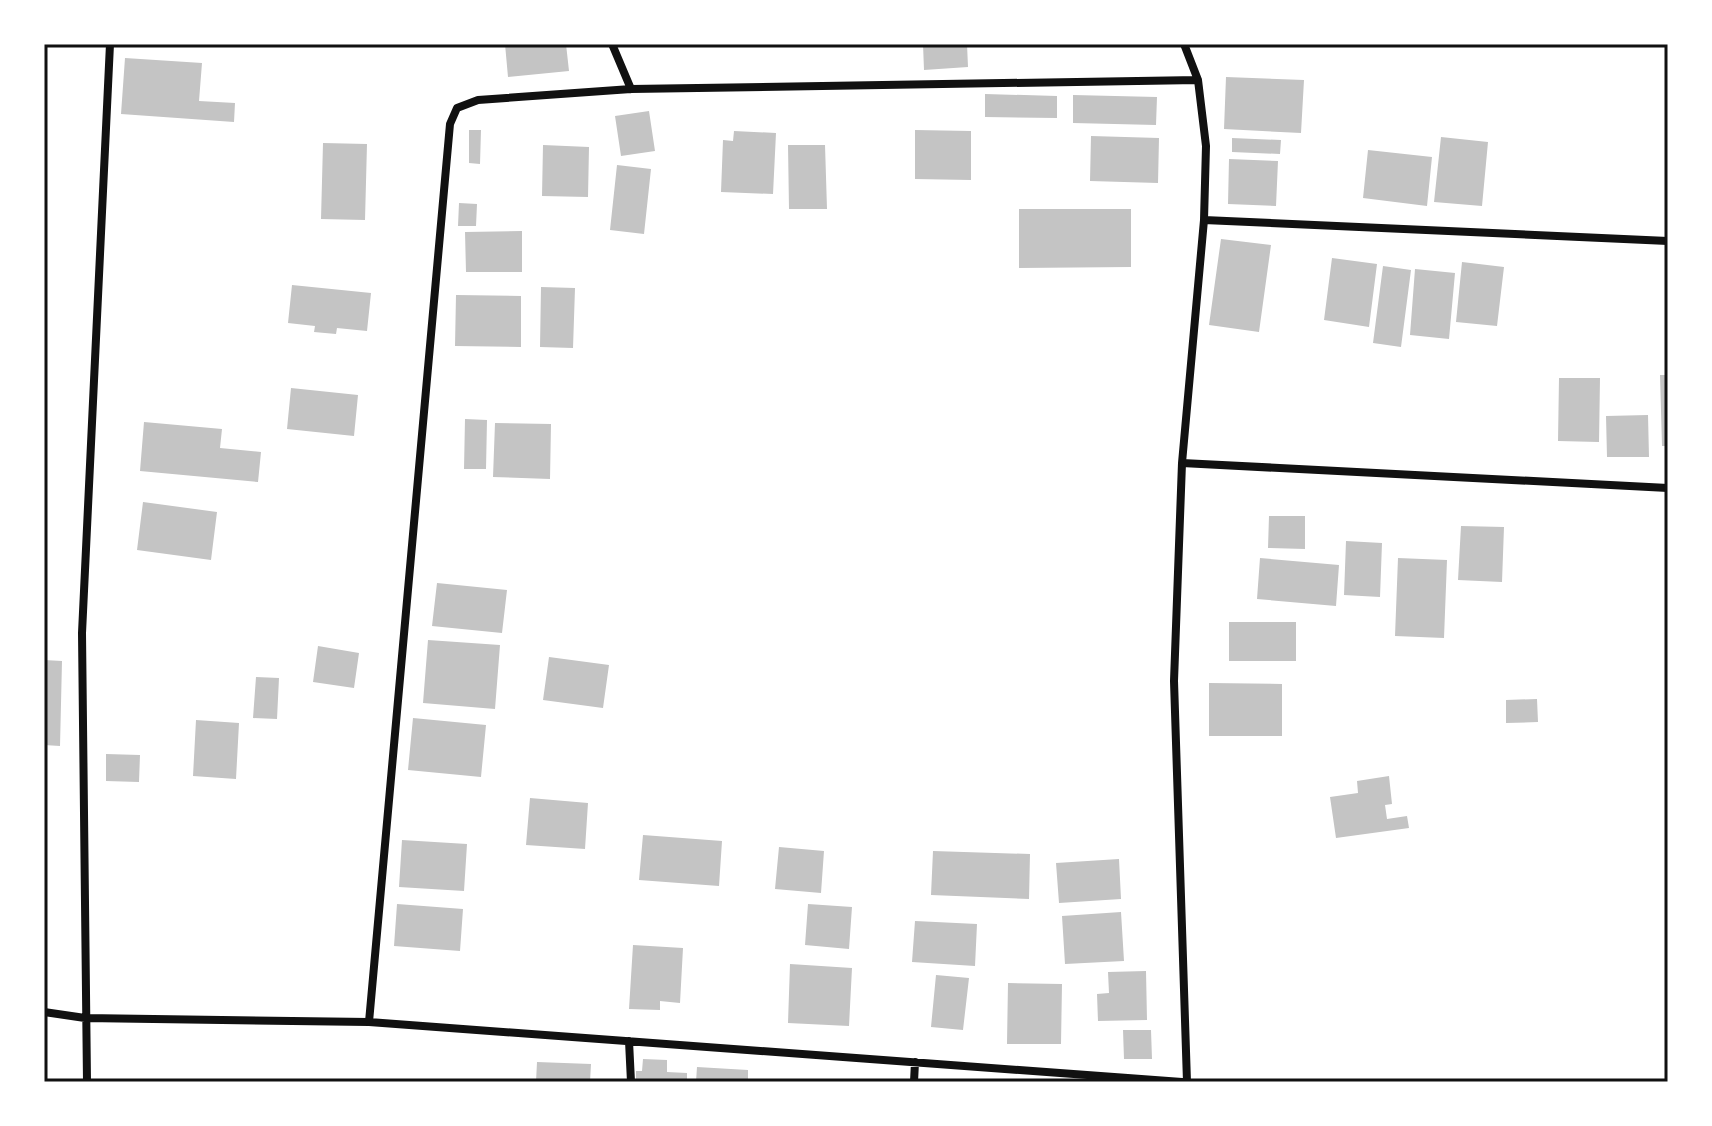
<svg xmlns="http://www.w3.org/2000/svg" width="1712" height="1126" viewBox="0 0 1712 1126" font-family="'Archivo Narrow',sans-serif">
<rect width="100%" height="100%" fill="#fff"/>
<path fill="#c4c4c4" d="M 505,44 L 566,44 L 569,71 L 508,77 Z
M 923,44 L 967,44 L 968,67 L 924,70 Z
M 125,58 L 202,63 L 199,101 L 235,103 L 234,122 L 121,114 Z
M 1226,77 L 1304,80 L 1301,133 L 1224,129 Z
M 985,94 L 1057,96 L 1057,118 L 985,117 Z
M 1073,95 L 1157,97 L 1156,125 L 1073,123 Z
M 649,111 L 655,151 L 621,156 L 615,116 Z
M 469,130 L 481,130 L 480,164 L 469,163 Z
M 915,130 L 971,131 L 971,180 L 915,179 Z
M 734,131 L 776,133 L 773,194 L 721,192 L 723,140 L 733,141 Z
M 1091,136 L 1159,138 L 1158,183 L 1090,181 Z
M 1441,137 L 1488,142 L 1482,206 L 1434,202 Z
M 1232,138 L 1281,140 L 1280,154 L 1232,152 Z
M 323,143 L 367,144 L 365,220 L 321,219 Z
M 543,145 L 589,147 L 588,197 L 542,196 Z
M 788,145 L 825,145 L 827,209 L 789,209 Z
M 1368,150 L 1432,157 L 1427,206 L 1363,198 Z
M 1229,159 L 1278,161 L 1276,206 L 1228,204 Z
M 617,165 L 651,169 L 644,234 L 610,230 Z
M 459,203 L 477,204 L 476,226 L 458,226 Z
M 1019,209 L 1131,209 L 1131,267 L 1019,268 Z
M 522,231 L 522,272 L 466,272 L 465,232 Z
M 1221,239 L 1271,245 L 1259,332 L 1209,325 Z
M 1332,258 L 1377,264 L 1369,327 L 1324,320 Z
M 1462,262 L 1504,267 L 1497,326 L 1456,322 Z
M 1383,266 L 1411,270 L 1401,347 L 1373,343 Z
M 1415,269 L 1455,273 L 1449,339 L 1410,335 Z
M 292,285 L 371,293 L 367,331 L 337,328 L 336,334 L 314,332 L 315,326 L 288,323 Z
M 541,287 L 575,288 L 573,348 L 540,347 Z
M 456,295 L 521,296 L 521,347 L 455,346 Z
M 1660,375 L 1668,375 L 1668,446 L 1662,446 Z
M 1559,378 L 1600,378 L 1599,442 L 1558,441 Z
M 291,388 L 358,395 L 354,436 L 287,429 Z
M 1648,415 L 1649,457 L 1607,457 L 1606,416 Z
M 465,419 L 487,420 L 486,469 L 464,469 Z
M 144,422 L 222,429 L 220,448 L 261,452 L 258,482 L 140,471 Z
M 495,423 L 551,424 L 550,479 L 493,477 Z
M 143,502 L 217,512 L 211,560 L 137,550 Z
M 1269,516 L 1305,516 L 1305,549 L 1268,548 Z
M 1461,526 L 1504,527 L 1502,582 L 1458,580 Z
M 1346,541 L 1382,543 L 1380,597 L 1344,595 Z
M 1260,558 L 1339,565 L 1336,606 L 1257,599 Z
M 1398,558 L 1447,560 L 1444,638 L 1395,636 Z
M 437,583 L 507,590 L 502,633 L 432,626 Z
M 1229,622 L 1296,622 L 1296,661 L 1229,661 Z
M 428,640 L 500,645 L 495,709 L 423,703 Z
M 318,646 L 359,653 L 354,688 L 313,682 Z
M 549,657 L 609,665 L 603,708 L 543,700 Z
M 44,660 L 62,661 L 60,746 L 44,745 Z
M 256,677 L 279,678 L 277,719 L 253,718 Z
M 1209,683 L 1282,684 L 1282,736 L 1209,736 Z
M 1537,699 L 1538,722 L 1506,723 L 1506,700 Z
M 413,718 L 486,725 L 481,777 L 408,770 Z
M 196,720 L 239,723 L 236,779 L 193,776 Z
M 106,754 L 140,755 L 139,782 L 106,781 Z
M 1389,776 L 1392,804 L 1385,805 L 1387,819 L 1407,816 L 1409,828 L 1336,838 L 1330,797 L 1358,793 L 1357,781 Z
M 530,798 L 588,803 L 585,849 L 526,845 Z
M 643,835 L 722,841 L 719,886 L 639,880 Z
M 402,840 L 467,844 L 464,891 L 399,887 Z
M 779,847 L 824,851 L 821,893 L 775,889 Z
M 933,851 L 1030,854 L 1029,899 L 931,895 Z
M 1119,859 L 1121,899 L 1059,903 L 1056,863 Z
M 397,904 L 463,909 L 460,951 L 394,946 Z
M 808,904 L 852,907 L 849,949 L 805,945 Z
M 1121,912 L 1124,961 L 1065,964 L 1062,916 Z
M 915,921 L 977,924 L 975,966 L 912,962 Z
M 633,945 L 683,948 L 680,1003 L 660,1001 L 660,1010 L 629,1009 Z
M 790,964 L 852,968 L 849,1026 L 788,1023 Z
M 1146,971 L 1147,1020 L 1098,1021 L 1097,994 L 1109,993 L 1108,972 Z
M 936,975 L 969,978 L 963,1030 L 931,1027 Z
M 1008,983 L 1062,984 L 1061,1044 L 1007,1044 Z
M 1123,1030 L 1151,1030 L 1152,1059 L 1124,1059 Z
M 643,1059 L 667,1060 L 667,1072 L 687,1073 L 687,1082 L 636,1082 L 636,1071 L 642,1071 Z
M 537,1062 L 591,1064 L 590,1082 L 536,1082 Z
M 697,1067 L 748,1070 L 748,1082 L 696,1082 Z"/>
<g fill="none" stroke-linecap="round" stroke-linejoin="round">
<path stroke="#111" stroke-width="8" d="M 612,44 L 631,89
M 1184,44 L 1198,80 L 1206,146 L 1204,220 L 1182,463 L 1174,681 L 1187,1082
M 1204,220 L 1668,241
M 1182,463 L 1668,488
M 44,1012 L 85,1018 L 369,1022 L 1182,1082
M 369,1022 L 450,124 L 457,108 L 478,100 L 631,89 L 1198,80
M 629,1041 L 631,1082
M 87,1082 L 82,633 L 110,44
M 914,1082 L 915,1062"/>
</g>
<rect width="1712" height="1126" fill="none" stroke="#ffffff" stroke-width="92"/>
<rect x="46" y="46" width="1620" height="1034" fill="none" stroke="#111" stroke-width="3"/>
</svg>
